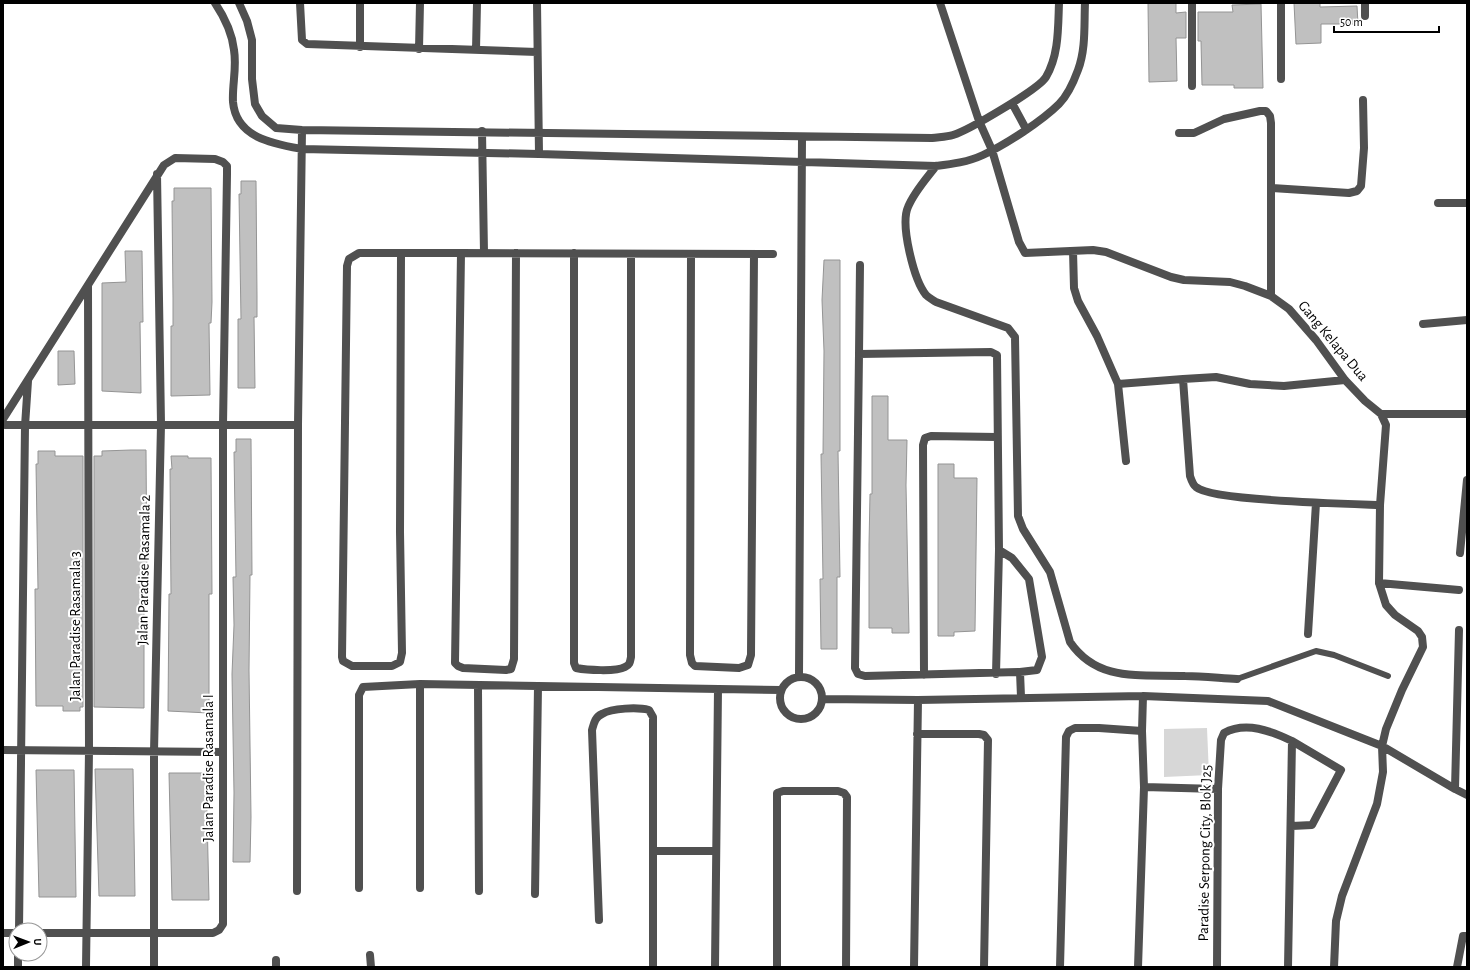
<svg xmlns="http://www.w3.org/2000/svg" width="1470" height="970" viewBox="0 0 1470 970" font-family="'Alegreya Sans',sans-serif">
<rect width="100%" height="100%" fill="#fff"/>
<path fill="#d7d7d7" d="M 1207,728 L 1209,775 L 1164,777 L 1164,729 Z"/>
<path fill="#c0c0c0" stroke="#949494" d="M 1148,3 L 1176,3 L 1176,13 L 1186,12 L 1186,38 L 1176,38 L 1177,81 L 1149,82 Z
M 1294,3 L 1320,3 L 1320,7 L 1357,6 L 1358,24 L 1321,24 L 1321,43 L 1296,44 Z
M 1261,4 L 1263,88 L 1234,88 L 1234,85 L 1202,85 L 1201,41 L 1198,41 L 1198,12 L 1233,12 L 1232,5 Z
M 241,181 L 256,181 L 257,296 L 257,317 L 254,317 L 255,388 L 238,388 L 238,319 L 241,319 L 239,194 L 241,194 Z
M 174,188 L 211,188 L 212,302 L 211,323 L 209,323 L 210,395 L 171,396 L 171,326 L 173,326 L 173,298 L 172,201 L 174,201 Z
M 125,251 L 142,251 L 143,322 L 140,322 L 141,393 L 102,391 L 102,283 L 126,282 Z
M 824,260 L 840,260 L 840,451 L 838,451 L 840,577 L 837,577 L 837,649 L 821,649 L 820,579 L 823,579 L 821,454 L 823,454 L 824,351 L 822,300 Z
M 58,351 L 74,351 L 75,384 L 58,385 Z
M 872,396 L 888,396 L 888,440 L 907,440 L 906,485 L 909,633 L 892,633 L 892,628 L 869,628 L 869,545 L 870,494 L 872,494 Z
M 236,439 L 251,439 L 252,575 L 250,575 L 249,670 L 251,817 L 250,862 L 233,862 L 234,793 L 232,674 L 234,625 L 233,577 L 236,577 L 234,452 L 236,452 Z
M 131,450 L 146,450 L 147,585 L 144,585 L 144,708 L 94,707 L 94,456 L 102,456 L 102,451 Z
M 38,451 L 55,451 L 55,456 L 83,456 L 83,707 L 80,707 L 80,711 L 63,711 L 63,706 L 36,706 L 35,589 L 38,589 L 36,464 L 38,464 Z
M 171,456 L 188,456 L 188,458 L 211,458 L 212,594 L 209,594 L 209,713 L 168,711 L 169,594 L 171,594 L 170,469 L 172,469 Z
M 938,464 L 954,464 L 954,478 L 977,478 L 975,631 L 954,632 L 954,636 L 938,636 Z
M 95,769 L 133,769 L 135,896 L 99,896 Z
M 36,770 L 74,770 L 76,897 L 39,897 Z
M 169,773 L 206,773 L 209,900 L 172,900 Z"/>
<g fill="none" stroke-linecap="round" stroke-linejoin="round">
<path stroke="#505050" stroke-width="6" d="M 1237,679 L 1316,651 L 1334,655 L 1388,676"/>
<path stroke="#505050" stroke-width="8" d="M 215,3 C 225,18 232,32 234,50 C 237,68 232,85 233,102 C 236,138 274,144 302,149 L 539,154 L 936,166 C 952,164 968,162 983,155 C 1005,145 1042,121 1059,104 C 1068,95 1074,81 1078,70 C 1086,49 1084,25 1085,3
M 239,3 L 247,21 L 252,40 L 252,79 L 255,104 L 262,116 L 276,128 L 302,130 L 932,138 C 939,137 947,137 953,135 C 969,130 1039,89 1046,77 C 1059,55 1058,28 1059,3
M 300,3 L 302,40 L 307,44 L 537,52
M 360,3 L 360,47
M 537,3 L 539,154
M 940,3 L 979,121 L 992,150 L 1019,242 L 1025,253 L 1093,250 L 1106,252 L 1171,277 L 1184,280 L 1230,282 L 1245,286 L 1271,296 L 1289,309 L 1316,340 L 1345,380 L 1365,401 L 1381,414 L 1467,414
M 1192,3 L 1192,86
M 1365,16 L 1365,3
M 419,49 L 420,3
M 476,50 L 477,3
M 1281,79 L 1281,3
M 1012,103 L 1026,129
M 482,131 L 484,253
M 1179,133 L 1194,133 L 1224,119 L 1260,111 L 1266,111 L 1270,116 L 1271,123 L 1271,296
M 936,166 C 926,179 914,192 908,207 C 900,225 914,280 926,295 C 929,298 933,300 936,302 L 1008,328 L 1015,337 L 1018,516 L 1023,529 L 1050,572 L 1070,642 C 1098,683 1141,674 1185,676 C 1202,676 1219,678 1237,679
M 1272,188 L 1349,193 L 1357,191 L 1361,186 L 1364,148 L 1363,100
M 1438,203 L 1467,203
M 1073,251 L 1074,288 L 1078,301 L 1097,336 L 1118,384 L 1126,461
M 359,253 L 401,253 L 400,532 L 402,653 L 400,662 L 392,666 L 352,666 L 343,661 L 342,657 L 347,266 L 349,259 Z
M 401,253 L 461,253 L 455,663 L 458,666 L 463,668 L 506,670 L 511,669 L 514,659 L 516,253
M 461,253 L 773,254
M 574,253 L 574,663 L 576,668 C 586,670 616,672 625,667 C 630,665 630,662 631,657 L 631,254
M 691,254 L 690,655 L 692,663 L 695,666 L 739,668 L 748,665 L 751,655 L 754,254
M 860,265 L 859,354 L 991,352 L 997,355 L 999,550 L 1012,558 L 1029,579 L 1042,657 L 1037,670 L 1020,672 L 1021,697
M 1423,324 L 1467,320
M 859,354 L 855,668 L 858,674 L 865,676 L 1020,672
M 1183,379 L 1216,377 L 1250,384 L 1284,386 L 1345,380
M 1118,384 L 1183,379 L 1190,476 C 1191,479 1193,485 1196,487 C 1211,501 1352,504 1380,505
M 3,419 L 164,165 L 175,158 L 215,159 L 223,162 L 227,166 L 227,174 L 223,425 L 223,924 L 219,930 L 213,933 L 40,933
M 3,423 L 5,425 L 298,425
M 1460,553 L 1467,480
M 1379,583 L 1459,590
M 1459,630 L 1455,789 L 1467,795
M 1308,634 L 1316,503
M 996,674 L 999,550
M 924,675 L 923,445 L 925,438 L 931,436 L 997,437
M 799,676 L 802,137
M780 698a21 21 0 1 1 42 0a21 21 0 1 1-42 0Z
M 478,686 L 479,891
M 823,699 L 918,700 L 1143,696 L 1268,701 L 1382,746 L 1455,789
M 1142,731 L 1143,696
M 917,734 L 979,734 L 984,735 L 988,740 L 984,967
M 3,750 L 222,752
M 1144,787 L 1218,789
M 1292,826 L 1312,825 L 1341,770 L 1292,741
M 653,851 L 715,851
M 359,888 L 359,695 L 363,687 L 420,684 L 781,690
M 420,888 L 420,684
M 297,891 L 298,425 L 302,130
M 535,894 L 538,686
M 599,920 L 592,730 C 594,723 595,717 602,714 C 612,708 638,707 649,710 L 653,717 L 653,967
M 19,930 L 25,426 L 28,381
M 3,933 L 16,933
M 370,955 L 371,967
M 276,960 L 276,967
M 18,967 L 18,954
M 86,967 L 89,751 L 88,286
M 154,967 L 154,752 L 161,424 L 157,174
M 715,967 L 718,689
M 777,967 L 777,793 L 783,791 L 838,791 L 844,793 L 847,797 L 846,967
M 914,967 L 918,700
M 1060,967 L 1066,737 L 1069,731 L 1075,728 L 1099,728 L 1142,731 L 1144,787 L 1138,967
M 1217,967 L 1218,789 L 1221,740 L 1224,733 C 1246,721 1271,731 1292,741 L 1288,967
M 1334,967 L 1336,921 L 1342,896 L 1377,804 L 1383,772 L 1382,746 L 1386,729 L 1402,690 L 1423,647 L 1422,637 L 1418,631 L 1395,615 L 1386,605 L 1379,583 L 1380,505 L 1386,425 L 1381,414
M 1457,967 L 1463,936 L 1467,936"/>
</g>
<g text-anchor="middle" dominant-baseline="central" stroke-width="4" stroke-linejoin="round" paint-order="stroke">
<g font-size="15" fill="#000" stroke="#fff">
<text transform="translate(1333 341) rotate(50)">Gang Kelapa Dua</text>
<text transform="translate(144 570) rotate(-89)">Jalan Paradise Rasamala 2</text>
<text transform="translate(75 626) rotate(-90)">Jalan Paradise Rasamala 3</text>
<text transform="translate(208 768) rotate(-90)">Jalan Paradise Rasamala I</text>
<text transform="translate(1205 853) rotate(-89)">Paradise Serpong City, Blok J25</text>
</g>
</g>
<rect width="1470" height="970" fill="none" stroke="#000000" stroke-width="8"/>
<g transform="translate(28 942) rotate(89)"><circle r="19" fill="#ffffff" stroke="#999999"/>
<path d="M0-3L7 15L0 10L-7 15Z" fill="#000000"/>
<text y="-6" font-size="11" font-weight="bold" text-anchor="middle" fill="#000000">U</text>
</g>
<path d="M1334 26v6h105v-6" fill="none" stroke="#000000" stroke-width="2"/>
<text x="1340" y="26" font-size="12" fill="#000000" stroke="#ffffff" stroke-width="3" paint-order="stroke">50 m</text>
</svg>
